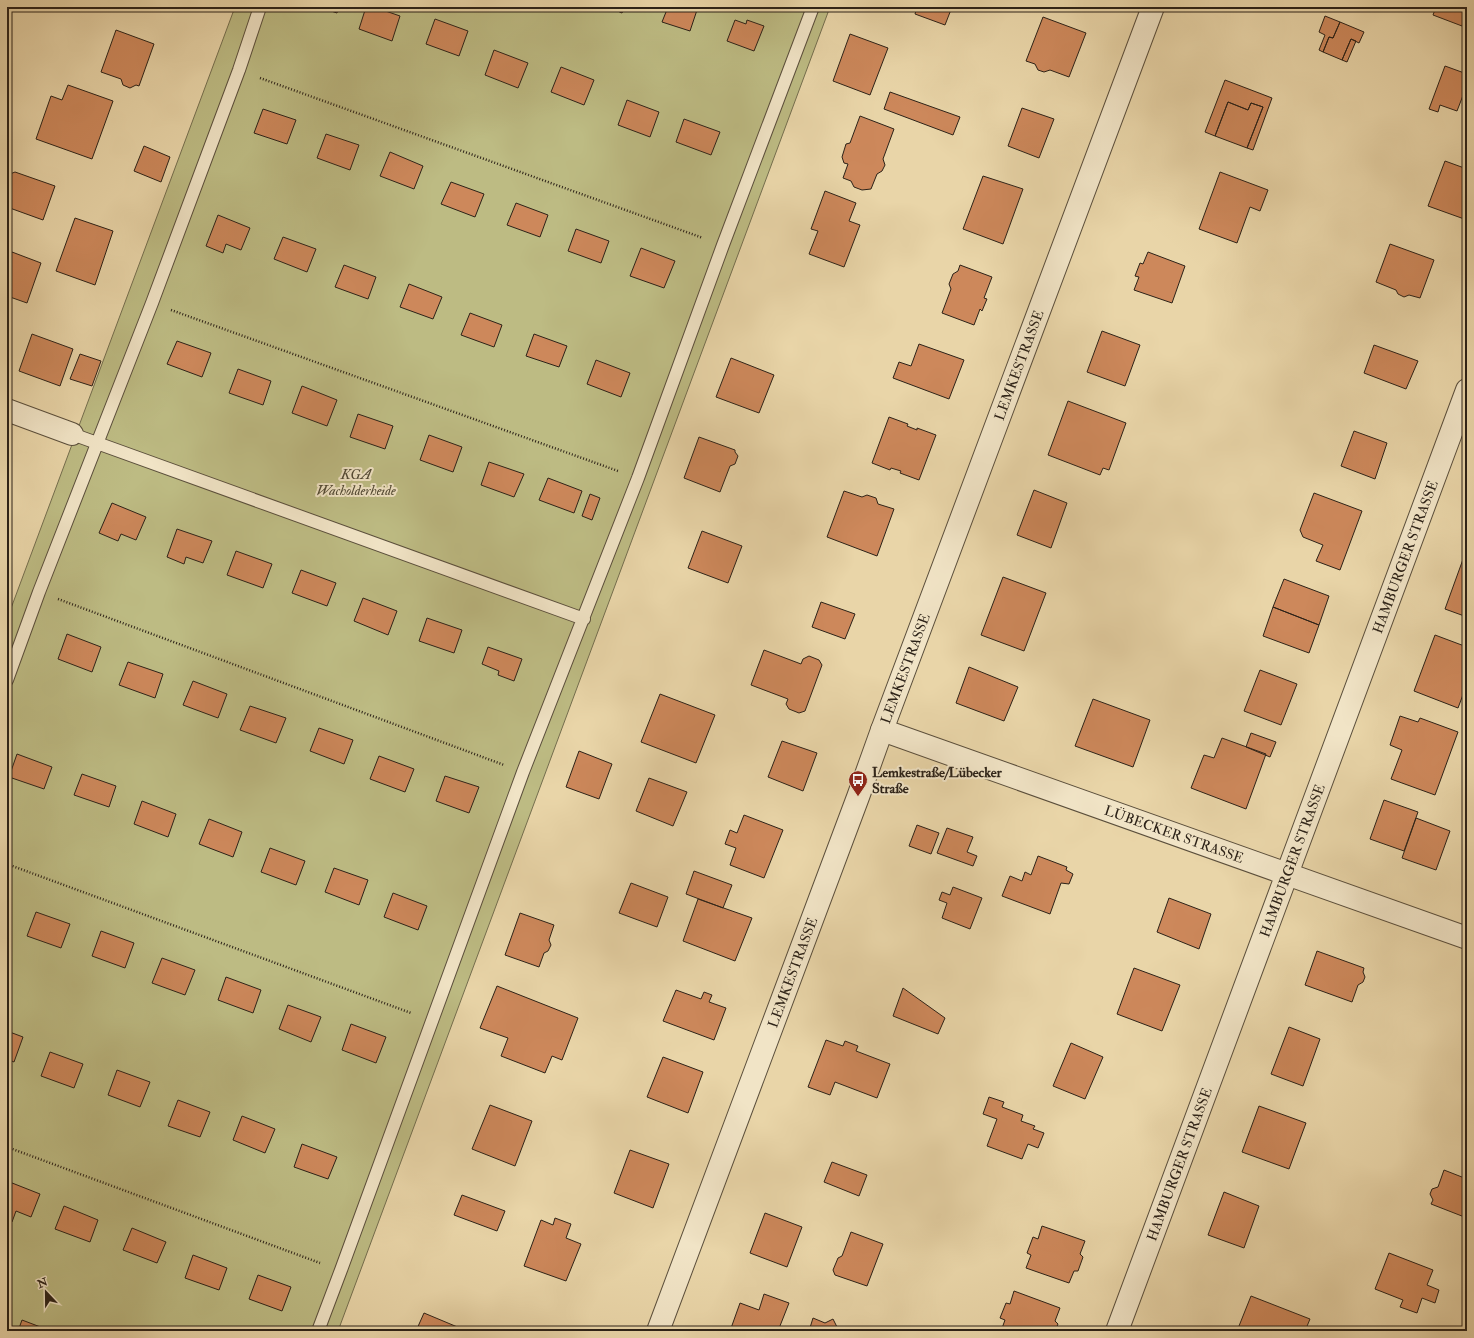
<svg xmlns="http://www.w3.org/2000/svg" width="1474" height="1338" viewBox="0 0 1474 1338" font-family="'IM FELL Double Pica',serif">
<rect width="100%" height="100%" fill="#e9d5a8"/>
<filter id="stains"><feTurbulence type="fractalNoise" baseFrequency=".005" numOctaves="4"/><feColorMatrix values="0 0 0 0 .2 0 0 0 0 .09 0 0 0 0 .02 0 0 0 .5 -.17"/></filter>
<radialGradient id="worn" r=".72"><stop offset=".6" stop-color="#630" stop-opacity="0"/><stop offset="1" stop-color="#630" stop-opacity=".3"/></radialGradient>
<path fill="#bdbb83" stroke="#746e4e" d="M 235,7 L 830,7 L 338,1331 L 7,1331 L 7,619 Z"/>
<path fill="#cd885b" stroke="#2c2218" d="M 319,7 L 339,7 L 337,13 Z
M 366,7 L 374,7 L 400,16 L 392,41 L 359,29 Z
M 608,7 L 625,7 L 622,13 Z
M 668,7 L 698,7 L 690,31 L 662,22 Z
M 917,7 L 952,7 L 945,25 L 915,14 Z
M 1357,7 L 1367,7 L 1366,11 Z
M 1436,7 L 1467,7 L 1462,26 L 1433,15 Z
M 1325,16 L 1340,22 L 1333,38 L 1329,37 L 1323,52 L 1319,50 L 1325,35 L 1319,32 Z
M 1043,17 L 1086,33 L 1069,77 L 1050,70 L 1044,72 L 1038,70 L 1035,64 L 1026,61 Z
M 435,19 L 468,31 L 459,56 L 426,44 Z
M 735,20 L 746,24 L 747,20 L 764,26 L 754,51 L 727,41 Z
M 1340,22 L 1364,32 L 1359,43 L 1351,39 L 1342,60 L 1323,52 L 1329,37 L 1333,38 Z
M 116,30 L 154,44 L 139,86 L 136,85 L 130,88 L 123,85 L 121,79 L 101,72 Z
M 850,34 L 888,48 L 870,95 L 833,81 Z
M 1351,39 L 1356,41 L 1347,62 L 1342,60 Z
M 494,50 L 528,63 L 518,88 L 485,75 Z
M 1445,66 L 1467,74 L 1467,85 L 1457,111 L 1440,105 L 1438,112 L 1429,109 Z
M 561,67 L 594,80 L 584,105 L 551,92 Z
M 1225,80 L 1272,98 L 1253,150 L 1247,148 L 1263,107 L 1251,103 L 1248,110 L 1228,102 L 1215,136 L 1205,132 Z
M 68,85 L 113,101 L 92,159 L 36,139 L 51,96 L 62,100 Z
M 890,92 L 960,117 L 953,135 L 884,109 Z
M 627,100 L 659,112 L 650,137 L 618,125 Z
M 1228,102 L 1248,110 L 1251,103 L 1263,107 L 1247,148 L 1215,136 Z
M 1022,108 L 1054,119 L 1039,158 L 1008,146 Z
M 263,109 L 296,120 L 287,144 L 254,133 Z
M 860,116 L 894,129 L 883,159 L 885,165 L 882,171 L 877,174 L 871,189 L 862,190 L 854,187 L 851,181 L 843,178 L 848,164 L 844,163 L 842,157 L 846,144 L 850,143 Z
M 684,119 L 720,132 L 711,155 L 676,142 Z
M 326,134 L 359,145 L 350,170 L 317,158 Z
M 144,146 L 170,157 L 161,182 L 134,171 Z
M 390,152 L 423,166 L 414,189 L 380,176 Z
M 1445,161 L 1467,169 L 1467,220 L 1428,206 Z
M 15,172 L 55,186 L 43,220 L 7,207 L 7,201 L 11,189 L 8,189 L 7,181 L 10,174 Z
M 1220,172 L 1268,190 L 1260,211 L 1250,207 L 1237,243 L 1199,229 Z
M 983,176 L 1023,189 L 1003,244 L 963,229 Z
M 451,182 L 484,194 L 475,217 L 441,204 Z
M 825,191 L 856,203 L 849,221 L 860,225 L 844,267 L 809,254 L 818,231 L 811,229 Z
M 516,203 L 548,215 L 540,237 L 507,225 Z
M 218,215 L 250,228 L 241,250 L 226,244 L 223,253 L 206,246 Z
M 75,218 L 113,231 L 95,285 L 56,271 Z
M 576,229 L 609,241 L 601,263 L 568,251 Z
M 283,237 L 316,249 L 307,272 L 274,259 Z
M 1390,244 L 1434,260 L 1420,298 L 1409,295 L 1404,297 L 1398,294 L 1396,290 L 1376,282 Z
M 641,248 L 675,261 L 664,288 L 630,276 Z
M 12,252 L 41,263 L 27,303 L 10,297 L 7,306 L 7,266 Z
M 1148,252 L 1185,266 L 1172,303 L 1134,290 L 1139,277 L 1135,276 L 1140,263 L 1143,264 Z
M 344,265 L 376,277 L 368,299 L 335,287 Z
M 960,265 L 992,277 L 984,298 L 987,299 L 982,311 L 980,309 L 974,325 L 942,313 L 951,289 L 949,284 L 953,274 L 958,271 Z
M 409,284 L 442,297 L 433,319 L 400,307 Z
M 470,313 L 502,325 L 494,347 L 461,335 Z
M 1102,331 L 1140,345 L 1125,386 L 1087,372 Z
M 32,334 L 73,349 L 60,386 L 19,371 Z
M 534,334 L 567,346 L 559,367 L 526,356 Z
M 177,341 L 211,353 L 202,377 L 167,364 Z
M 919,344 L 964,360 L 949,399 L 893,378 L 899,362 L 911,366 Z
M 1374,345 L 1418,361 L 1406,389 L 1364,373 Z
M 80,354 L 101,361 L 92,386 L 70,379 Z
M 731,358 L 774,375 L 759,413 L 716,397 Z
M 596,360 L 630,373 L 621,397 L 587,384 Z
M 238,369 L 271,381 L 263,405 L 229,393 Z
M 302,386 L 337,400 L 327,426 L 292,413 Z
M 1068,401 L 1126,423 L 1109,470 L 1103,468 L 1100,475 L 1048,455 Z
M 358,414 L 393,426 L 385,449 L 350,437 Z
M 889,417 L 908,424 L 907,426 L 917,430 L 917,428 L 936,435 L 919,480 L 900,473 L 901,471 L 891,468 L 890,470 L 872,463 Z
M 1354,431 L 1387,443 L 1375,479 L 1341,466 Z
M 429,435 L 462,447 L 453,472 L 420,460 Z
M 699,437 L 735,450 L 735,452 L 738,456 L 735,464 L 730,466 L 720,492 L 684,478 Z
M 489,462 L 524,474 L 514,497 L 481,485 Z
M 548,478 L 582,491 L 574,513 L 539,500 Z
M 1034,490 L 1067,503 L 1051,548 L 1017,535 Z
M 844,491 L 862,497 L 867,495 L 876,498 L 878,504 L 894,509 L 877,556 L 827,537 Z
M 1314,493 L 1362,511 L 1340,570 L 1316,561 L 1323,545 L 1303,537 L 1300,530 Z
M 590,494 L 600,498 L 592,520 L 582,516 Z
M 112,503 L 146,517 L 136,540 L 121,534 L 118,541 L 99,533 Z
M 177,529 L 212,541 L 203,563 L 186,557 L 184,564 L 167,557 Z
M 702,531 L 742,546 L 728,583 L 688,568 Z
M 236,551 L 272,564 L 263,588 L 227,575 Z
M 1466,551 L 1467,551 L 1467,617 L 1445,609 Z
M 301,570 L 336,583 L 327,606 L 292,593 Z
M 1003,577 L 1046,593 L 1024,651 L 981,635 Z
M 1284,579 L 1329,596 L 1319,625 L 1273,607 Z
M 363,598 L 397,611 L 388,635 L 354,621 Z
M 821,602 L 855,614 L 845,639 L 812,627 Z
M 1273,607 L 1319,625 L 1309,653 L 1263,636 Z
M 427,618 L 462,630 L 454,653 L 419,641 Z
M 67,634 L 101,647 L 92,672 L 58,659 Z
M 1435,635 L 1467,647 L 1467,692 L 1464,692 L 1458,708 L 1414,691 Z
M 488,647 L 522,659 L 514,681 L 498,675 L 499,671 L 482,664 Z
M 764,650 L 801,664 L 803,659 L 809,656 L 819,660 L 822,665 L 805,711 L 799,713 L 789,709 L 786,704 L 788,699 L 751,685 Z
M 128,662 L 163,674 L 155,698 L 119,685 Z
M 969,667 L 1018,687 L 1004,721 L 956,703 Z
M 1260,670 L 1297,684 L 1281,725 L 1244,711 Z
M 193,681 L 227,694 L 218,718 L 183,705 Z
M 660,694 L 715,715 L 696,763 L 641,742 Z
M 1093,699 L 1150,720 L 1133,767 L 1075,746 Z
M 250,706 L 286,718 L 276,743 L 240,730 Z
M 1400,716 L 1418,722 L 1420,718 L 1458,732 L 1435,795 L 1391,779 L 1402,750 L 1390,745 Z
M 319,728 L 353,740 L 344,764 L 310,751 Z
M 1251,733 L 1276,742 L 1270,757 L 1246,747 Z
M 1222,738 L 1266,754 L 1246,809 L 1191,788 L 1204,755 L 1214,758 Z
M 782,741 L 817,753 L 803,791 L 768,777 Z
M 579,751 L 612,764 L 599,799 L 566,787 Z
M 17,754 L 52,767 L 44,789 L 9,777 Z
M 379,756 L 414,769 L 405,792 L 370,779 Z
M 82,774 L 116,786 L 109,807 L 74,795 Z
M 445,776 L 479,787 L 469,813 L 436,801 Z
M 649,778 L 687,792 L 673,826 L 636,811 Z
M 1384,800 L 1418,812 L 1404,851 L 1370,839 Z
M 142,801 L 176,814 L 168,837 L 134,824 Z
M 744,815 L 783,830 L 764,878 L 730,865 L 736,848 L 725,844 L 730,830 L 737,833 Z
M 1416,818 L 1450,831 L 1436,870 L 1402,858 Z
M 209,819 L 242,832 L 233,857 L 199,844 Z
M 917,825 L 939,833 L 931,854 L 909,846 Z
M 947,828 L 973,837 L 967,852 L 977,856 L 973,866 L 937,853 Z
M 270,848 L 305,861 L 296,885 L 261,872 Z
M 1038,856 L 1067,867 L 1066,870 L 1073,874 L 1069,884 L 1061,883 L 1050,914 L 1002,896 L 1010,876 L 1022,881 L 1025,872 L 1031,875 Z
M 334,868 L 368,880 L 359,905 L 325,892 Z
M 694,871 L 732,885 L 723,908 L 686,894 Z
M 631,883 L 668,897 L 657,927 L 619,913 Z
M 953,887 L 982,898 L 970,929 L 942,918 L 947,903 L 939,900 L 942,892 L 950,895 Z
M 393,893 L 427,906 L 418,930 L 384,917 Z
M 1169,898 L 1211,914 L 1199,949 L 1157,932 Z
M 698,899 L 752,918 L 735,961 L 683,941 Z
M 36,912 L 70,924 L 61,948 L 27,936 Z
M 520,913 L 554,925 L 549,940 L 551,945 L 548,951 L 544,953 L 539,967 L 505,955 Z
M 101,931 L 134,943 L 125,968 L 92,956 Z
M 1317,951 L 1364,968 L 1363,972 L 1365,977 L 1363,982 L 1358,985 L 1352,1002 L 1305,985 Z
M 162,958 L 195,970 L 185,995 L 152,983 Z
M 1134,968 L 1180,985 L 1162,1031 L 1117,1014 Z
M 226,977 L 261,990 L 253,1013 L 218,1000 Z
M 497,986 L 578,1018 L 562,1060 L 552,1056 L 545,1073 L 501,1056 L 508,1038 L 480,1028 Z
M 903,988 L 945,1018 L 938,1034 L 893,1016 Z
M 676,990 L 701,999 L 704,992 L 712,995 L 709,1002 L 726,1008 L 714,1040 L 663,1021 Z
M 288,1005 L 321,1017 L 311,1042 L 279,1029 Z
M 351,1024 L 386,1037 L 376,1063 L 342,1050 Z
M 1289,1027 L 1320,1039 L 1303,1086 L 1271,1074 Z
M 7,1031 L 23,1037 L 14,1062 L 7,1059 Z
M 1467,1039 L 1467,1052 L 1463,1050 Z
M 826,1040 L 843,1046 L 845,1041 L 858,1046 L 856,1051 L 890,1064 L 877,1098 L 835,1082 L 830,1095 L 808,1087 Z
M 1071,1043 L 1103,1057 L 1085,1099 L 1053,1086 Z
M 50,1052 L 83,1064 L 74,1088 L 41,1076 Z
M 663,1057 L 703,1072 L 688,1113 L 647,1097 Z
M 117,1070 L 150,1082 L 140,1107 L 108,1095 Z
M 989,1097 L 1004,1102 L 1002,1107 L 1023,1115 L 1021,1121 L 1035,1126 L 1033,1129 L 1044,1133 L 1038,1148 L 1028,1144 L 1022,1159 L 987,1146 L 997,1119 L 983,1114 Z
M 178,1100 L 210,1112 L 200,1137 L 168,1126 Z
M 490,1105 L 532,1121 L 515,1166 L 472,1149 Z
M 1259,1106 L 1306,1123 L 1289,1169 L 1242,1152 Z
M 242,1116 L 275,1129 L 265,1153 L 233,1140 Z
M 302,1144 L 337,1157 L 328,1179 L 294,1167 Z
M 630,1150 L 669,1164 L 653,1208 L 614,1193 Z
M 832,1162 L 867,1175 L 859,1196 L 824,1182 Z
M 1444,1170 L 1467,1179 L 1467,1218 L 1431,1204 L 1433,1200 L 1430,1194 L 1432,1189 L 1438,1187 Z
M 7,1181 L 40,1194 L 31,1217 L 16,1211 L 12,1222 L 7,1220 Z
M 1224,1192 L 1259,1206 L 1244,1248 L 1208,1235 Z
M 462,1195 L 505,1211 L 497,1231 L 454,1215 Z
M 64,1206 L 98,1220 L 90,1242 L 55,1229 Z
M 765,1213 L 802,1227 L 787,1267 L 750,1253 Z
M 555,1218 L 571,1224 L 566,1238 L 581,1244 L 566,1281 L 524,1266 L 541,1220 L 553,1225 Z
M 1042,1226 L 1085,1241 L 1080,1254 L 1083,1257 L 1078,1271 L 1074,1271 L 1069,1283 L 1026,1268 L 1031,1255 L 1027,1253 L 1033,1237 L 1038,1239 Z
M 132,1228 L 166,1242 L 157,1263 L 123,1250 Z
M 851,1232 L 883,1244 L 867,1286 L 835,1275 L 833,1270 L 838,1258 L 842,1256 Z
M 1389,1253 L 1433,1270 L 1427,1285 L 1439,1290 L 1435,1303 L 1422,1298 L 1417,1313 L 1400,1307 L 1403,1300 L 1375,1289 Z
M 193,1255 L 227,1268 L 219,1290 L 185,1278 Z
M 258,1275 L 291,1287 L 282,1311 L 249,1299 Z
M 1014,1291 L 1060,1308 L 1055,1321 L 1058,1324 L 1055,1331 L 1001,1331 L 1005,1320 L 1000,1318 L 1006,1303 L 1010,1304 Z
M 764,1294 L 789,1303 L 778,1331 L 730,1331 L 740,1303 L 759,1310 Z
M 1251,1296 L 1310,1319 L 1305,1331 L 1237,1331 Z
M 424,1313 L 467,1331 L 416,1331 Z
M 813,1318 L 825,1323 L 833,1319 L 837,1327 L 847,1331 L 809,1331 Z
M 22,1320 L 51,1331 L 18,1331 Z"/>
<g fill="none" stroke-linecap="round" stroke-linejoin="round">
<defs>
<path id="service" d="M 72,434 L 584,619
M 7,680 L 39,592 L 152,303 L 239,70 L 260,7
M 318,1331 L 341,1270 L 523,772 L 638,478 L 723,245 L 813,7"/>
<g id="minor">
<path d="M 7,410 L 72,434"/>
<path id="s1" d="M 882,730 L 1467,938"/>
<path id="s2" d="M 658,1331 L 858,797 L 882,730 L 1153,7"/>
<path id="s3" d="M 1117,1331 L 1467,390"/>
</g>
</defs>
<use href="#service" stroke="#5b4f3c" stroke-width="14"/>
<use href="#minor" stroke="#5b4f3c" stroke-width="24"/>
<path stroke="#2c2218" stroke-width="2.5" stroke-dasharray="1 2" stroke-linecap="butt" d="M 260,78 L 703,238
M 171,310 L 618,471
M 58,599 L 504,765
M 7,864 L 411,1013
M 7,1147 L 320,1263"/>
<use href="#service" stroke="#f1e4c6" stroke-width="12"/>
<use href="#minor" stroke="#f1e4c6" stroke-width="22"/>
</g>
<defs>
<symbol id="bus-pin" viewBox="-11 -11 22 30"><path d="M0 17L-7.5 6A9.5 9.5 0 1 1 7.5 6Z" fill="#8f2418" stroke="#f1e4c6"/><path d="M-5-6H5V4H4V6H2V4H-2V6H-4V4H-5ZM-3.5-4V0h7V-4ZM-3.5 1.2v1.5H-2V1.2ZM2 1.2v1.5H3.5V1.2Z" fill="#fff"/></symbol>
</defs>
<g fill-rule="evenodd">
<use href="#bus-pin" x="847" y="769" width="22" height="30"/>
</g>
<g text-anchor="middle" dominant-baseline="central" stroke-width="4" stroke-linejoin="round" paint-order="stroke">
<g font-size="14" fill="#2c2218" stroke="#f1e4c6">
<text stroke="none"><textPath href="#s2" startOffset="1031">LEMKESTRASSE</textPath></text>
<text stroke="none"><textPath href="#s3" startOffset="826">HAMBURGER STRASSE</textPath></text>
<text stroke="none"><textPath href="#s2" startOffset="707">LEMKESTRASSE</textPath></text>
<text stroke="none"><textPath href="#s1" startOffset="310">LÜBECKER STRASSE</textPath></text>
<text stroke="none"><textPath href="#s3" startOffset="502">HAMBURGER STRASSE</textPath></text>
<text stroke="none"><textPath href="#s2" startOffset="383">LEMKESTRASSE</textPath></text>
<text stroke="none"><textPath href="#s3" startOffset="178">HAMBURGER STRASSE</textPath></text>
</g>
<g font-size="14" font-style="italic" fill="#504833" stroke="#f1e4c6">
<text x="356" y="474">KGA<tspan x="356" dy="16">Wacholderheide</tspan></text>
</g>
<g font-size="14" font-weight="bold" fill="#2c2218" stroke="#f1e4c6" text-anchor="start">
<text x="872" y="772">Lemkestraße/Lübecker<tspan x="872" dy="16">Straße</tspan></text>
</g>
</g>
<rect width="1474" height="1338" fill="none" stroke="#e9d5a8" stroke-width="24"/>
<rect x="8" y="8" width="1458" height="1322" fill="none" stroke="#2c2218" stroke-width="2"/>
<rect x="12" y="12" width="1450" height="1314" fill="none" stroke="#2c2218"/>
<g transform="translate(46 1292) rotate(338)" stroke="#f1e4c6" stroke-width="3" paint-order="stroke">
<path d="M0-3L7 15L0 10L-7 15Z" fill="#2c2218"/>
<text y="-6" font-size="11" font-weight="bold" text-anchor="middle" fill="#2c2218">N</text>
</g>
<rect width="100%" height="100%" filter="url(#stains)"/>
<rect width="100%" height="100%" fill="url(#worn)"/>
</svg>
